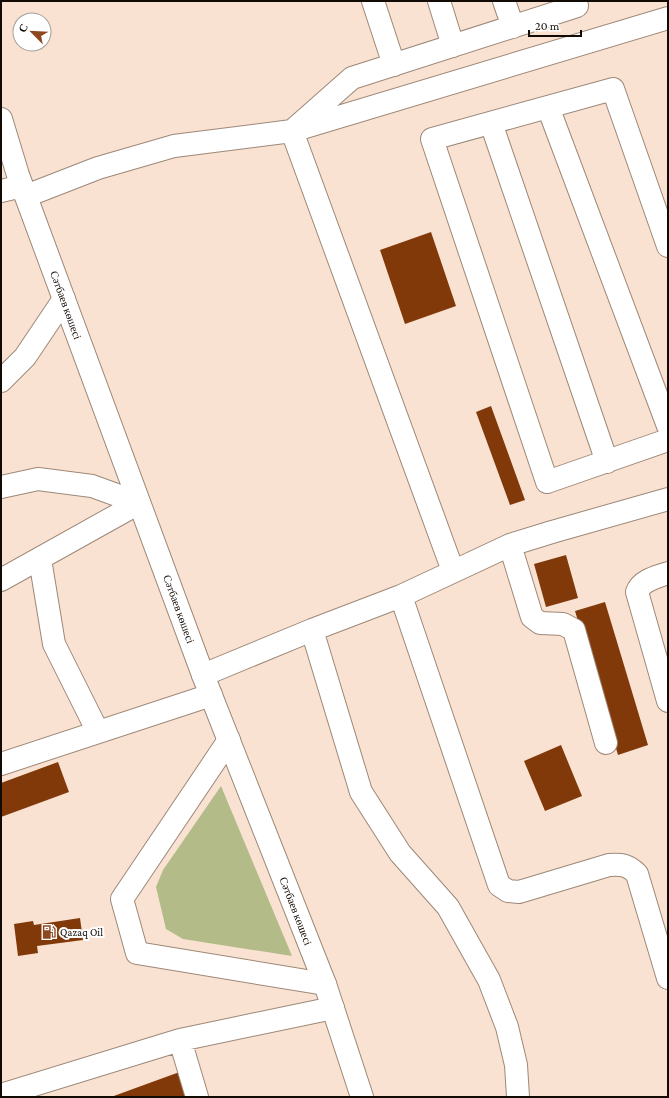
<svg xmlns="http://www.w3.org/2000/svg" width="669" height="1098" viewBox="0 0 669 1098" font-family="'Crimson Pro',serif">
<rect width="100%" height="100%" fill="#f9e2d1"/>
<path fill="#b3bc88" d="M 221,786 L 292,956 L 183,939 L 166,929 L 156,887 L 163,870 Z"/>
<path fill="#82390a" d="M 431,232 L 456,306 L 405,324 L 380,250 Z
M 491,406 L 525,500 L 510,505 L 476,412 Z
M 566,555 L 578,598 L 546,607 L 534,564 Z
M 605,602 L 648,745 L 618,755 L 575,611 Z
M 561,745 L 582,796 L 545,811 L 524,761 Z
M 58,762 L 69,792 L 1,817 L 1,783 Z
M 80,918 L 83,940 L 37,946 L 38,953 L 18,956 L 14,924 L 33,921 L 34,925 Z
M 185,1070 L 192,1097 L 111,1097 Z"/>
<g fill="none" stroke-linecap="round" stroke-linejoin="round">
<defs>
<path id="minor" d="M 373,1 L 394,65
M 439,1 L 453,46
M 504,1 L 513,27
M 548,107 L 668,426
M 491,123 L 607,462
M 1,191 L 22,186
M 26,196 L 98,168 L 174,146 L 292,131 L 352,78 L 577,6 L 576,1
M 668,246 L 613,89 L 432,139 L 547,482 L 668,440
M 1,381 L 25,357 L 64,299
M 1,487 L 38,479 L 92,486 L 139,503 L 1,580
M 510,545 L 532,617 L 540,623 L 563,624 L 574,630 L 606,743
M 40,559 L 54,644 L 98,732
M 453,571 L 292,131 L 668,18
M 668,573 C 657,577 641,580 637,592 L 668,701
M 401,596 L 499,885 L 508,891 L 519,892 L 609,865 C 622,864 628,865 637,874 L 668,978
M 312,630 L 361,792 L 400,853 L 448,907 L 489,980 L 507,1027 L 516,1065 L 518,1097
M 203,675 L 312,630 L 401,596 L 510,545 L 552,532 L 668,499
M 229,740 L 122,899 L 137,953 L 325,984
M 1,764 L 211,695
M 180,1040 L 197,1097
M 1,1095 L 180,1040 L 333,1008"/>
<path id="major" d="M 1,119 L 18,175 L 203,675 L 325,984 L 362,1097"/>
</defs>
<use href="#minor" stroke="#9d8878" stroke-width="24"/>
<use href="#major" stroke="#9d8878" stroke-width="24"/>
<use href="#minor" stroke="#fff" stroke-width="22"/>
<use href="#major" stroke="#fff" stroke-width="22"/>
</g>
<defs>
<symbol id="fuel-bare" viewBox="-9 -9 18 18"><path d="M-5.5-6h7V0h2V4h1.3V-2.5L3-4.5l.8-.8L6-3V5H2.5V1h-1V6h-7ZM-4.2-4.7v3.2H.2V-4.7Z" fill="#8e4820" stroke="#fff" stroke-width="2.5" paint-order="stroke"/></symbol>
</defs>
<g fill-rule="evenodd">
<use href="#fuel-bare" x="39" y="922" width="20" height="20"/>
</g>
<g text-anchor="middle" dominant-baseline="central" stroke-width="4" stroke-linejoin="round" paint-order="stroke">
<g font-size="11" fill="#110a05" stroke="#fff">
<text transform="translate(66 305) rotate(70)">Сәтбаев көшесі</text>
<text transform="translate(179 609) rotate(70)">Сәтбаев көшесі</text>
<text transform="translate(296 911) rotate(69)">Сәтбаев көшесі</text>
</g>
<g font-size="11" fill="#110a05" stroke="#fff" text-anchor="start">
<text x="60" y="932">Qazaq Oil</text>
</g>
</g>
<rect width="669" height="1098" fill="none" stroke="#110a05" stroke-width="4"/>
<g transform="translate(32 32) rotate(294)"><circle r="19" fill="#ffffff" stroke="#a09d9b"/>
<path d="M0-3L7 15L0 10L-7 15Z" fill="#8e4820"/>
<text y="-6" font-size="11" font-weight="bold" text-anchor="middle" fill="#110a05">С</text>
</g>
<path d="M529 30v6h52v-6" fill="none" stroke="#110a05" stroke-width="2"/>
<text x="535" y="30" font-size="12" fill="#110a05" stroke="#ffffff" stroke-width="3" paint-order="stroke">20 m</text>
</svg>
